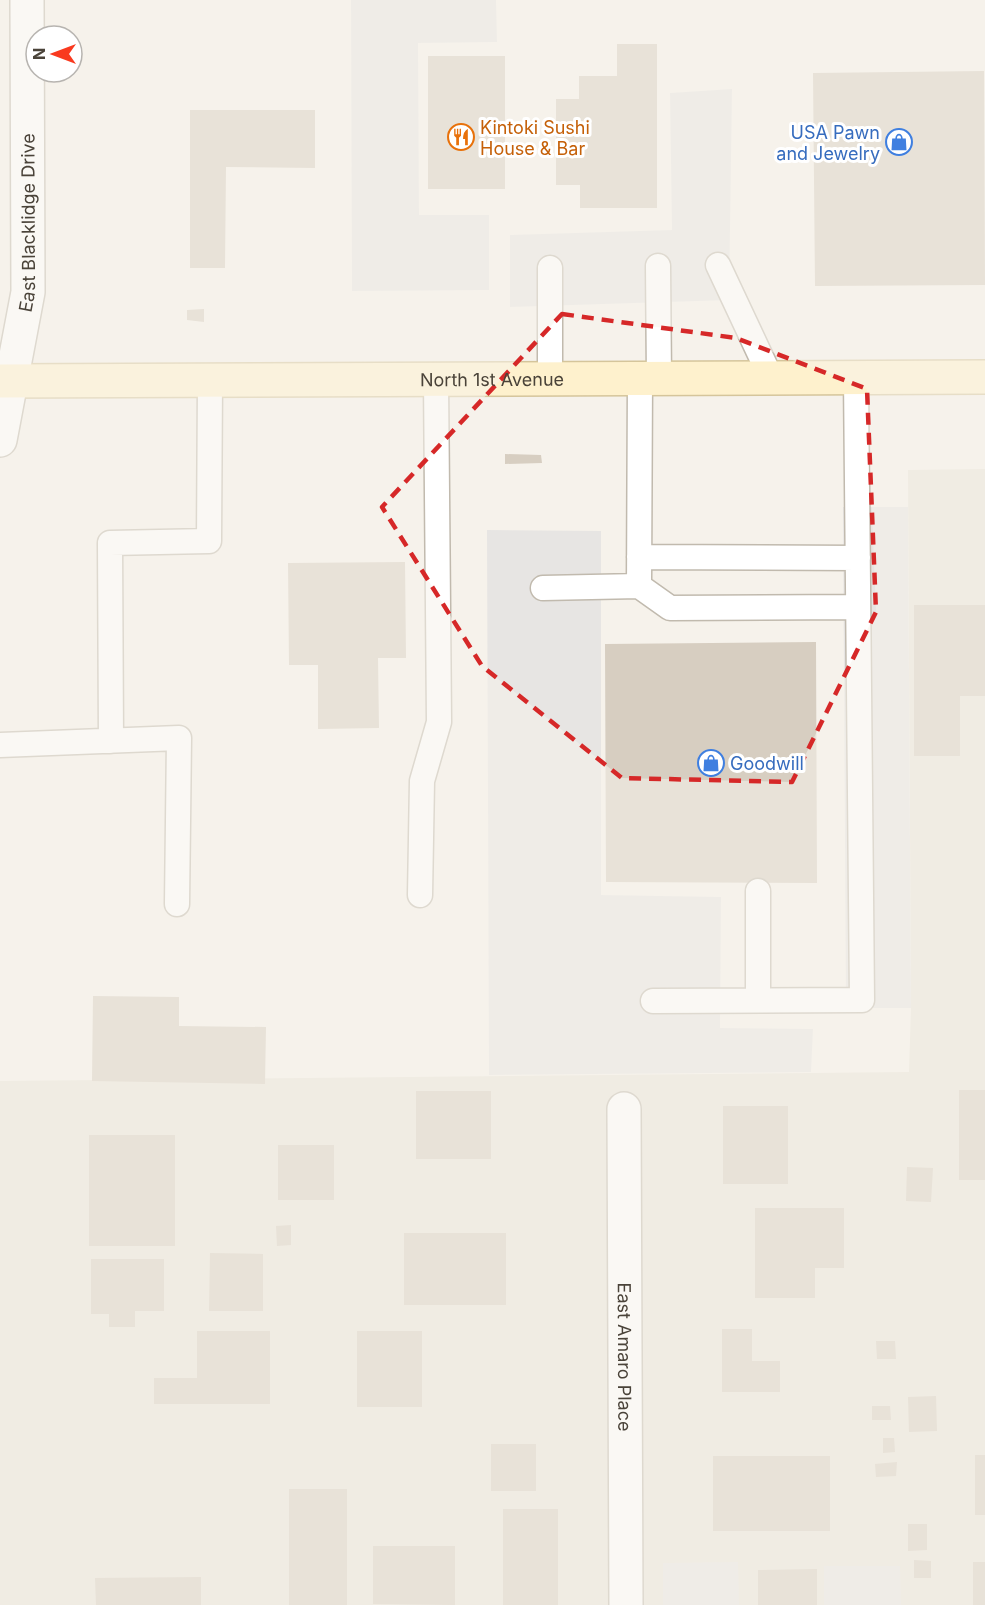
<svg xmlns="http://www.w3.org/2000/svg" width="985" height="1605" viewBox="0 0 985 1605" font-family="Inter,sans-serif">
<rect width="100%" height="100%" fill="#f6f2eb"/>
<path fill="#e9e4d9" d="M 985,469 L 985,1605 L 0,1605 L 0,1081 L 909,1072 L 911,1008 L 908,470 Z"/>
<path fill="#e7e5e3" d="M 351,0 L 496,0 L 497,42 L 418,43 L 419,215 L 489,215 L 489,290 L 352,291 Z
M 732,89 L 729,300 L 510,307 L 510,235 L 672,230 L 670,93 Z
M 843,507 L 908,507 L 911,1008 L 846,1008 Z
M 487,530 L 601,531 L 601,895 L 721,897 L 720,1028 L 813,1029 L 811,1072 L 489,1075 Z
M 738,1562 L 739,1605 L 663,1605 L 663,1563 Z
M 824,1566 L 900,1566 L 901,1605 L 824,1605 Z"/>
<path fill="#d7cec1" d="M 617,44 L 657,44 L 657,208 L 580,208 L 580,185 L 556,185 L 556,99 L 579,99 L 579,76 L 617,76 Z
M 428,56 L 505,56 L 505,189 L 428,189 Z
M 984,71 L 985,285 L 815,286 L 813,73 Z
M 190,110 L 315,110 L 315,168 L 226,167 L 225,268 L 190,268 Z
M 204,309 L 204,322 L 187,320 L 187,310 Z
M 505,454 L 541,455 L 542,463 L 505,464 Z
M 405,562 L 406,658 L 378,658 L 379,728 L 318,729 L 318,665 L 289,665 L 288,563 Z
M 914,605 L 985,605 L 985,696 L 960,696 L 960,756 L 914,756 Z
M 816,642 L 817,883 L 606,882 L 605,644 Z
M 93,996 L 179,997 L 179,1026 L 266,1027 L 265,1084 L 92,1081 Z
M 959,1090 L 985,1090 L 985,1180 L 959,1180 Z
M 416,1091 L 491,1091 L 491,1159 L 416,1159 Z
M 723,1106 L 788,1106 L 788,1184 L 723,1184 Z
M 89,1135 L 175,1135 L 175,1246 L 89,1246 Z
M 278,1145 L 334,1145 L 334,1200 L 278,1200 Z
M 907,1167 L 933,1168 L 931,1202 L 906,1201 Z
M 755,1208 L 844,1208 L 844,1268 L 815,1268 L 815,1298 L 755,1298 Z
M 291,1225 L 291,1245 L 277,1246 L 276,1226 Z
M 404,1233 L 506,1233 L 506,1305 L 404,1305 Z
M 210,1253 L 263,1254 L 263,1311 L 209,1311 Z
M 91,1259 L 164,1259 L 164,1311 L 135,1311 L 135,1327 L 109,1327 L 109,1314 L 91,1314 Z
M 722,1329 L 752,1329 L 752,1361 L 780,1361 L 780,1392 L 722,1392 Z
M 197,1331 L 270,1331 L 270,1404 L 154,1404 L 154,1378 L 197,1378 Z
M 357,1331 L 422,1331 L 422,1407 L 357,1407 Z
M 876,1341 L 895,1341 L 896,1359 L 877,1359 Z
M 936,1396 L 937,1431 L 909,1432 L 908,1397 Z
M 872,1406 L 890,1406 L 891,1420 L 872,1420 Z
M 883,1438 L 894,1438 L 895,1452 L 883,1453 Z
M 491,1444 L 536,1444 L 536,1491 L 491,1491 Z
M 975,1455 L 985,1455 L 985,1515 L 975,1515 Z
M 713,1456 L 830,1456 L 830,1531 L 713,1531 Z
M 897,1462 L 896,1476 L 876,1477 L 875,1464 Z
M 289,1489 L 347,1489 L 347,1605 L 289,1605 Z
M 503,1509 L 558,1509 L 558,1605 L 503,1605 Z
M 908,1524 L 927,1524 L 927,1550 L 908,1551 Z
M 373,1546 L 455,1546 L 455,1605 L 373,1604 Z
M 914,1560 L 931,1561 L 931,1578 L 914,1578 Z
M 973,1562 L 985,1562 L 985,1605 L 973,1605 Z
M 817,1569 L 817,1605 L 758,1605 L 758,1570 Z
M 201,1577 L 201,1605 L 96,1605 L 95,1578 Z"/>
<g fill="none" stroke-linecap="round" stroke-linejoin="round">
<defs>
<path id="service" d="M 718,265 L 771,378
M 658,266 L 659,379
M 550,268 L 550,379
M 639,557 L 858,558
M 639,586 L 670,608 L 858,607
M 543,588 L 639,586 L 640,379
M 111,741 L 110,543 L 209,541 L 210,381
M 0,745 L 179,738 L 177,904
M 758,891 L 758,1000
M 420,895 L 422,781 L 439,722 L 436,380
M 653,1001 L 862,1000 L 856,378"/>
<g id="minor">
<path id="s1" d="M 0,440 L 28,292 L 27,0"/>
<path id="s2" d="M 624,1109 L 626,1605"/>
</g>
<g id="secondary">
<path id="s3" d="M 0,381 L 985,377"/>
</g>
</defs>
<use href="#service" stroke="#c1baae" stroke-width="27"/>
<use href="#minor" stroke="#c1baae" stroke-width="36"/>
<use href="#secondary" stroke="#d5c59b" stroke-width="36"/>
<use href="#service" stroke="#fff" stroke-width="24"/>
<use href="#minor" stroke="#fff" stroke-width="33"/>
<use href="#secondary" stroke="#fef1cd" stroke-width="33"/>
</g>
<path d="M0 0H985V1605H0ZM 562,314 L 736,338 L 867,389 L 876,612 L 792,782 L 622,778 L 482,666 L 382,507 Z" fill="#f6f2eb" fill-opacity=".55" fill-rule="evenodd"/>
<path fill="none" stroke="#d62828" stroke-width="4.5" stroke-dasharray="12 8" stroke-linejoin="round" d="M 562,314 L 736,338 L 867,389 L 876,612 L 792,782 L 622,778 L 482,666 L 382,507 Z"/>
<defs>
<symbol id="restaurant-ring" viewBox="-11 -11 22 22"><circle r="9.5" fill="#fff" stroke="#e8710a" stroke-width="1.5"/><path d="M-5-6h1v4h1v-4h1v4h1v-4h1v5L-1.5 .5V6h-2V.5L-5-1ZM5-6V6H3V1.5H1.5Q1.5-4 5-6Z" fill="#e8710a"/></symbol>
<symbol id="shop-ring" viewBox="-11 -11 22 22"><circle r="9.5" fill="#fff" stroke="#3f7fe0" stroke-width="1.5"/><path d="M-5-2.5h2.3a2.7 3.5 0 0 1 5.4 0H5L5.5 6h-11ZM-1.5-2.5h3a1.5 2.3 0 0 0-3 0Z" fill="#3f7fe0"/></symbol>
</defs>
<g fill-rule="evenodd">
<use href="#restaurant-ring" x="446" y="122" width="30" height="30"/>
<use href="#shop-ring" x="884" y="127" width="30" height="30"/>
<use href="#shop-ring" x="696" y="748" width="30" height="30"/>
</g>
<g text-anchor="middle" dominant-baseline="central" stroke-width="6" stroke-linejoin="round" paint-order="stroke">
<g font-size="18" fill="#c56008" stroke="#fff" text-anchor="start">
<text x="480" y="127">Kintoki Sushi<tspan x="480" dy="21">House &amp; Bar</tspan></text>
</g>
<g font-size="18" fill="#366cbe" stroke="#fff" text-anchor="end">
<text x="880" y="132">USA Pawn<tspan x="880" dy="21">and Jewelry</tspan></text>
<text x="730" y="763" text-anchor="start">Goodwill</text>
</g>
<g font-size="18" fill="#4a4339" stroke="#fff">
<text stroke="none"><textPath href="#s1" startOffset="220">East Blacklidge Drive</textPath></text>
<text stroke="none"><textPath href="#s3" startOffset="492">North 1st Avenue</textPath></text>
<text stroke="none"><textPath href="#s2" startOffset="248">East Amaro Place</textPath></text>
</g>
</g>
<g transform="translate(54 54) rotate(270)"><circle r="28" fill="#ffffff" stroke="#b7b4b0" stroke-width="1.5"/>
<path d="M0-4.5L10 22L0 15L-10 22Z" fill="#f93a1f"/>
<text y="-9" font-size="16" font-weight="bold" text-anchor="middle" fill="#4a4339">N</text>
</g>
</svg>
